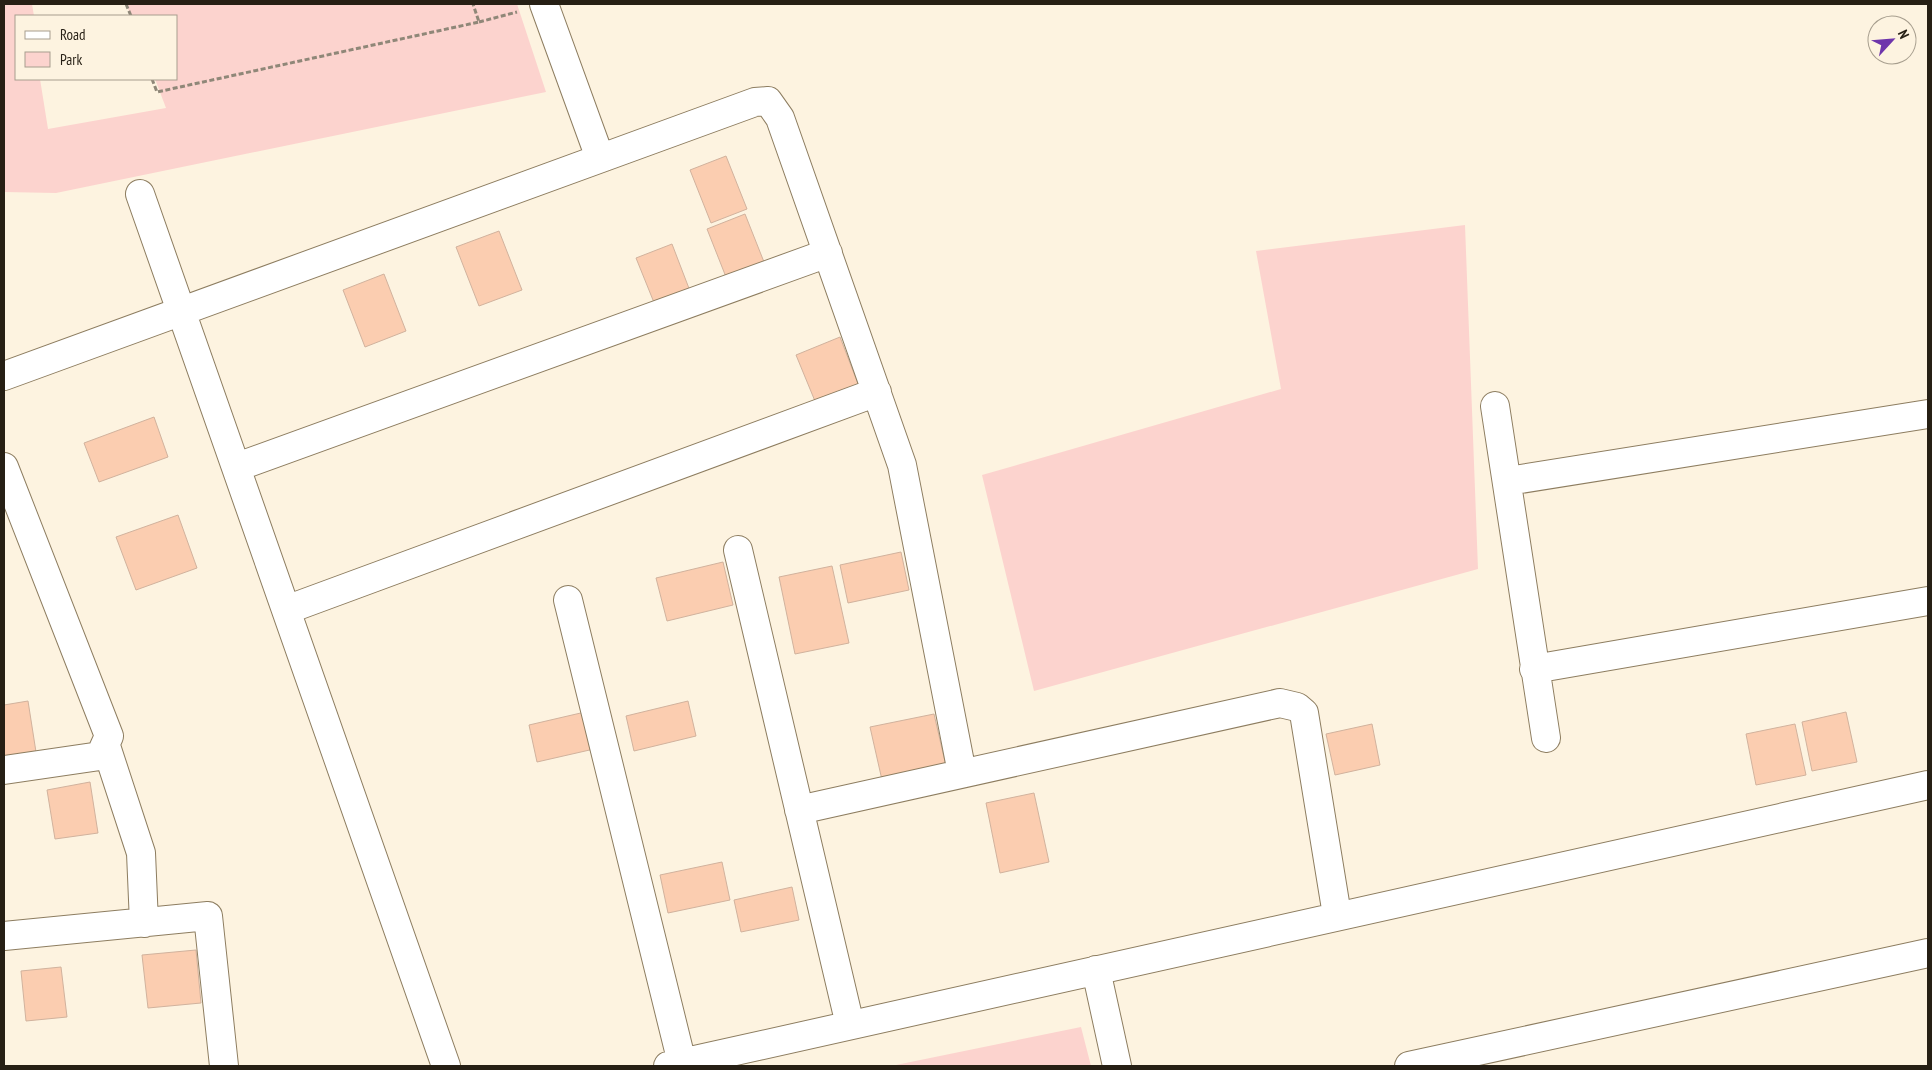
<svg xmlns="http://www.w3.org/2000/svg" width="1932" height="1070" viewBox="0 0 1932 1070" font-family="'PT Sans Narrow',sans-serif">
<rect width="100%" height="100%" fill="#fdf3e0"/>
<path fill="#fcd3ce" d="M 4,4 L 32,4 L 34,16 L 16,16 L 16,79 L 40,79 L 48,129 L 166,108 L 155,79 L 176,79 L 176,16 L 131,16 L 126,4 L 517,4 L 546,92 L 56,193 L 4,192 Z
M 1465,225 L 1478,569 L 1034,691 L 982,475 L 1281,389 L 1256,251 Z
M 1081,1027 L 1091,1066 L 891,1066 Z"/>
<path fill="#fbcdb0" stroke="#d1b29d" d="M 726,156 L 747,209 L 711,223 L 690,170 Z
M 745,214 L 764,262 L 726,277 L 707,229 Z
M 499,231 L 522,290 L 479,306 L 456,247 Z
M 672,244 L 690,291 L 655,305 L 636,258 Z
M 384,274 L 406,331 L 365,347 L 343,290 Z
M 840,337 L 860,389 L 817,406 L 796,355 Z
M 154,417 L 168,457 L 99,482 L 84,443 Z
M 178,515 L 197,568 L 136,590 L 116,537 Z
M 901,552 L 909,590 L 848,603 L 840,565 Z
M 723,562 L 733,605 L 667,621 L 656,578 Z
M 832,566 L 849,643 L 795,654 L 779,577 Z
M 28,701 L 36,752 L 4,758 L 4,705 Z
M 688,701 L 696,736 L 634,751 L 626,716 Z
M 585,712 L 594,749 L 537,762 L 529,725 Z
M 1846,712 L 1857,762 L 1812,771 L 1802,722 Z
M 934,714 L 946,766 L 882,780 L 870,727 Z
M 1372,724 L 1380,765 L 1335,775 L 1326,734 Z
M 1795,724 L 1806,775 L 1756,785 L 1746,734 Z
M 90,782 L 98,833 L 55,839 L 47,790 Z
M 1034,793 L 1049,862 L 1000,873 L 986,803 Z
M 722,862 L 730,900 L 668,913 L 660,875 Z
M 792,887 L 799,920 L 741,932 L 734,900 Z
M 196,950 L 201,1003 L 148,1008 L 142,955 Z
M 61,967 L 67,1017 L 26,1021 L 21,971 Z"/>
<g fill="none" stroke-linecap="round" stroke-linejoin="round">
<defs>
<path id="minor" d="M 544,4 L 600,158
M 140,194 L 446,1066
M 4,376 L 755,102 L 768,101 L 780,118 L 902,465 L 962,773
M 1495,406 L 1546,738
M 4,467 L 109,736 L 100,756 L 4,770
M 237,467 L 828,253
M 1508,481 L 1928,414
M 738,550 L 850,1025
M 568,600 L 682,1063
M 286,610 L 877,392
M 1534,669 L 1928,601
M 106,746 L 141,853 L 144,923
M 799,810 L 1280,703 L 1297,707 L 1304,713 L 1337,915
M 4,936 L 208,916 L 224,1066
M 1096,970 L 1117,1066
M 668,1066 L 1928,785
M 1409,1066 L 1928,953"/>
</defs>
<use href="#minor" stroke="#8d7d60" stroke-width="30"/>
<path stroke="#8f8778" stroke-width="3" stroke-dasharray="5 2.5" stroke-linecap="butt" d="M 126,4 L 131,16
M 479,22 L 517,12
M 152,79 L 157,92 L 479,22 L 473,4"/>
<use href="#minor" stroke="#fff" stroke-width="28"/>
</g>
<rect width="1932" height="1070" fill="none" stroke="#261f14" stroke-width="10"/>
<rect x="15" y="15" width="162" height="65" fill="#fdf3e0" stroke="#a79e8e"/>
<rect x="25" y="31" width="25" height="8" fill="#ffffff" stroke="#a79e8e"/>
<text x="60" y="40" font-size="15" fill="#261f14">Road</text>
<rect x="25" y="52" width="25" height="15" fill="#fcd3ce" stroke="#a79e8e"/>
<text x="60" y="65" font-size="15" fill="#261f14">Park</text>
<g transform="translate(1892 40) rotate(64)"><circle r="24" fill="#fdf3e0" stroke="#a79e8e"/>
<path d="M0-4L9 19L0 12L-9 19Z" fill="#6e35ab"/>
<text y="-8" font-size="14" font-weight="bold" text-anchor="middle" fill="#261f14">N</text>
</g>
</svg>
